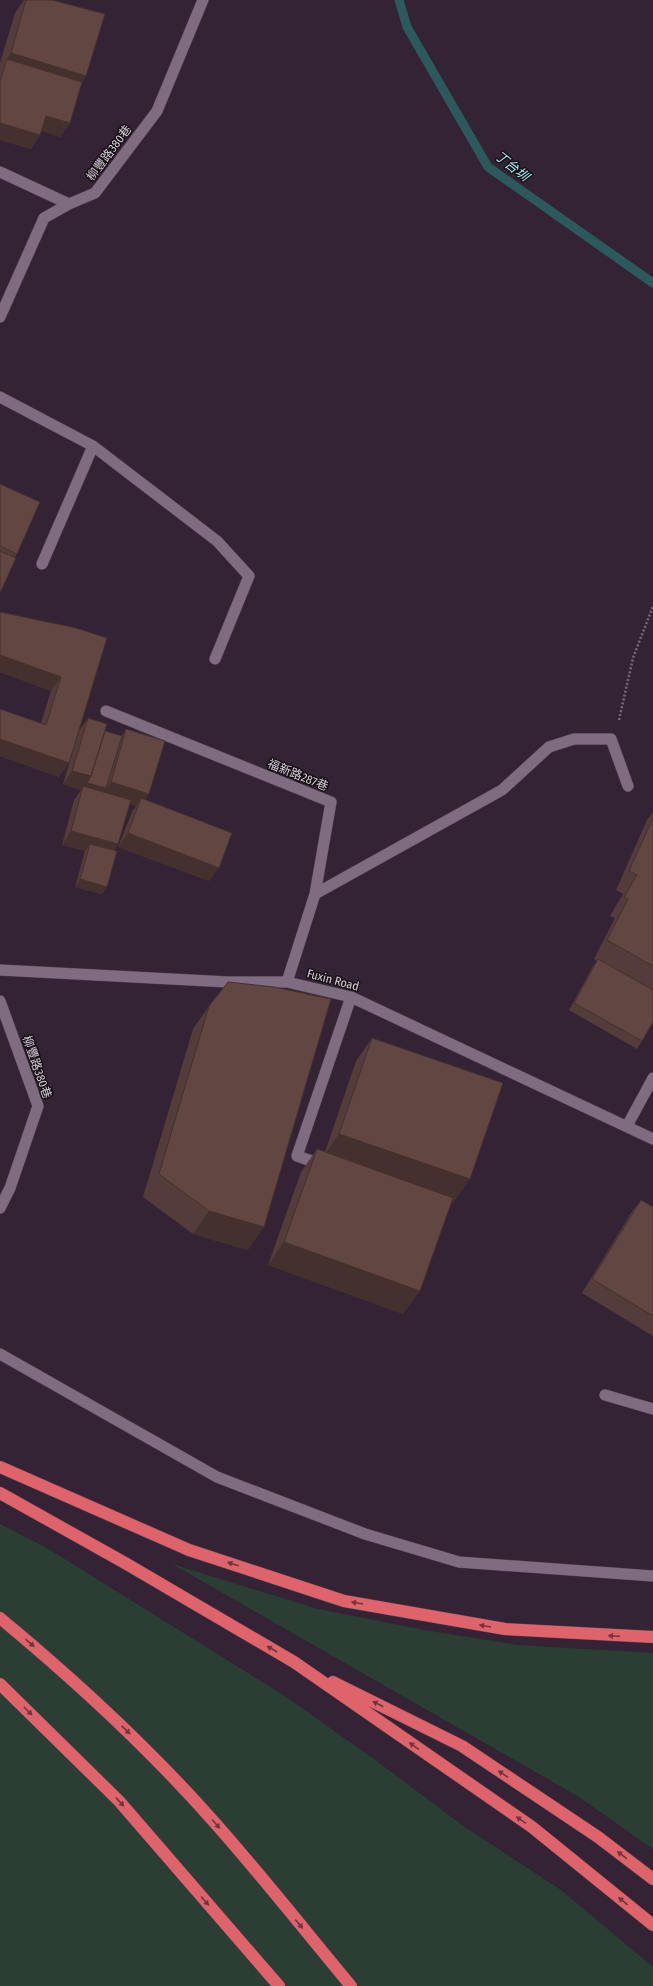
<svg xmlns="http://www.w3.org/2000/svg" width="653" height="1986" viewBox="0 0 653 1986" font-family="'Fira Sans Condensed','Noto Sans TC',sans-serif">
<rect width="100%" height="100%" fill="#342334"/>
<path fill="#2a3e34" d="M 0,1524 L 47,1548 L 285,1696 L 378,1762 L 462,1825 L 561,1890 L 653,1967 L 653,1986 L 0,1986 Z
M 172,1564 L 318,1609 L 424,1630 L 518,1645 L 653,1653 L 653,1849 L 579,1797 Z"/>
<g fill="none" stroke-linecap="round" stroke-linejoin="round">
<path stroke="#2c5a5c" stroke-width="9" d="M 399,0 L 407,27 L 488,167 L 653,283"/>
<defs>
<path id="minor" d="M 0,172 L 69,204
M 0,317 L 44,218 L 69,204 L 95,193 L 157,111 L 203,0
M 0,397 L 93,446 L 217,541 L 249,576 L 215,659
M 42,564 L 93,446
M 106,711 L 331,802 L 315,894 L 287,982
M 315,894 L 502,790 L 549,747 L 574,739 L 611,739 L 628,786
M 0,970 L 228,982 L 287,982 L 351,997 L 653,1139
M 0,1001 L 38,1106 L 10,1188 L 0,1208
M 627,1126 L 653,1078
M 323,1165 L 297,1156 L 351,997
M 0,1354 L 217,1477 L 365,1534 L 459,1562 L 653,1576
M 605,1395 L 653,1409"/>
<path id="motorway" d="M 0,1467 L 189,1550 L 344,1601 L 505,1629 L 653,1637
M 0,1493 L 125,1563 L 294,1662 L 532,1827 L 653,1925
M 0,1618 C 76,1681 149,1748 215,1823 C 262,1876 306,1932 351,1986
M 333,1682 L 462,1746 L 598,1837 L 653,1879
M 0,1684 L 119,1801 L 279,1986"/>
</defs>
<use href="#minor" stroke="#4d3f4d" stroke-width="12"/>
<use href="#motorway" stroke="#4d3f4d" stroke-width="13"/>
<path stroke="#786978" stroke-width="2.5" stroke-dasharray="2 2" stroke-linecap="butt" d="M 619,720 L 633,658 L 653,606"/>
<use href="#minor" stroke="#806c80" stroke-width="11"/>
<use href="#motorway" stroke="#de636b" stroke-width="12"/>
</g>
<path fill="#533c39" d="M 24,0 L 52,0 L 86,76 L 82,82 L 70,123 L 60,137 L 42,131 L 40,135 L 31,149 L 0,140 L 0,63 L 15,13 Z
M 0,484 L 17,554 L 14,558 L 0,593 Z
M 0,612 L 76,628 L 59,777 L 0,756 L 0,709 L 41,723 L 51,691 L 0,672 Z
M 88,718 L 105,731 L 122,736 L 126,729 L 149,794 L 145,799 L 209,881 L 118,847 L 132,812 L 136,806 L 129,804 L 118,844 L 114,851 L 107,887 L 102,894 L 75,887 L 85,851 L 62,845 L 74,800 L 81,790 L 63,784 L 79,731 Z
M 653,812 L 653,1022 L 642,1041 L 637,1049 L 569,1010 L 593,966 L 597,961 L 594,959 L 615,918 L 610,916 L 623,894 L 616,890 L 647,820 Z
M 209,1006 L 248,1250 L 193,1234 L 143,1197 L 193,1029 Z
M 372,1038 L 453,1203 L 452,1202 L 403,1314 L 268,1265 L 301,1172 L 317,1149 L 325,1152 L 356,1061 Z
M 641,1200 L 653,1207 L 653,1336 L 582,1293 L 631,1213 Z"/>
<path fill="#44312e" d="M 11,53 L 86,76 L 73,96 L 7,59 Z
M 46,116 L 70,123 L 60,137 L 37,129 Z
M 0,123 L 40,135 L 31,149 L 0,140 Z
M 0,655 L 61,677 L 51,691 L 0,672 Z
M 0,739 L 69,763 L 59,777 L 0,756 Z
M 72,771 L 91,776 L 83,789 L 83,786 L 81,790 L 63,784 Z
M 111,782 L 149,794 L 139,807 L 141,798 L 136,806 L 82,790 L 87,783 L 106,788 Z
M 71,831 L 118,844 L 109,858 L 90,844 L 85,851 L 62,845 Z
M 128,833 L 219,868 L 209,881 L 118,847 Z
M 80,879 L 107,887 L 102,894 L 75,887 Z
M 339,1134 L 470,1179 L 453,1203 L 323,1157 Z
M 209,1211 L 264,1227 L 248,1250 L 193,1234 Z
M 284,1242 L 420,1291 L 403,1314 L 268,1265 Z"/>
<path fill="#614642" stroke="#44312e" d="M 26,0 L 52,0 L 105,14 L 86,76 L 11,53 Z
M 7,59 L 82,82 L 70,123 L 46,116 L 40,135 L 0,123 L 0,81 Z
M 0,484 L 40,502 L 17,554 L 0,546 Z
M 0,551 L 16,558 L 0,593 Z
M 0,612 L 76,628 L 107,638 L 69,763 L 0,739 L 0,709 L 46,725 L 61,677 L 0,655 Z
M 88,718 L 107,724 L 91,776 L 72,771 Z
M 126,729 L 165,741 L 149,794 L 111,782 Z
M 105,731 L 122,736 L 106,788 L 87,783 L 91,776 Z
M 83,786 L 131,800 L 118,844 L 71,831 Z
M 141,798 L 232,833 L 219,868 L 128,833 Z
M 653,818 L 653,966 L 607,940 L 628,899 L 624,897 L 637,875 L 629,871 Z
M 90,844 L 117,851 L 107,887 L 80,879 Z
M 598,959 L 653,990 L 653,1022 L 642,1041 L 574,1003 Z
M 228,982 L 274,987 L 331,999 L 264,1227 L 209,1211 L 159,1174 L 209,1006 Z
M 372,1038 L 503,1083 L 470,1179 L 339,1134 Z
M 317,1149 L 453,1198 L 420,1291 L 284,1242 Z
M 641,1200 L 653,1207 L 653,1316 L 592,1279 Z"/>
<defs><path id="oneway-solid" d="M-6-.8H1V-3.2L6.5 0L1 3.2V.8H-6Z"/></defs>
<g fill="#71353d">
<use href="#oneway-solid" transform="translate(233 1564) rotate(-162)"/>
<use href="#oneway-solid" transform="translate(357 1603) rotate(-170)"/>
<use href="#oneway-solid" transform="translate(485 1626) rotate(-170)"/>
<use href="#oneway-solid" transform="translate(614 1636) rotate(-177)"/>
<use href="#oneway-solid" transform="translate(30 1643) rotate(40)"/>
<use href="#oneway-solid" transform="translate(272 1649) rotate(-150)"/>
<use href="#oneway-solid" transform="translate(378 1704) rotate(-153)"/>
<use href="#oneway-solid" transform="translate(28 1711) rotate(45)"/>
<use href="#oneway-solid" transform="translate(126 1730) rotate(43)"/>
<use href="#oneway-solid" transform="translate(414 1746) rotate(-145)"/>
<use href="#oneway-solid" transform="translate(503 1774) rotate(-146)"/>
<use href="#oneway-solid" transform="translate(120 1802) rotate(47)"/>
<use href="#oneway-solid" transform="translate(521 1820) rotate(-145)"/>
<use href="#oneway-solid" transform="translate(216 1824) rotate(49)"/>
<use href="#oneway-solid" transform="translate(622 1855) rotate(-143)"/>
<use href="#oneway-solid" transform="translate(205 1901) rotate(49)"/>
<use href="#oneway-solid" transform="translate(623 1901) rotate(-141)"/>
<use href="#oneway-solid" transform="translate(299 1924) rotate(50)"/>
</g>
<g text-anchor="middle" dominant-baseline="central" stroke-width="3" stroke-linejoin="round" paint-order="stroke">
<g font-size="12" fill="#dacfda" stroke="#171017">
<text transform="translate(109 153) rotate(-53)">柳豐路380巷</text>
<text transform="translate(298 775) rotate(22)">福新路287巷</text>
<text transform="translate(333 980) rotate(15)">Fuxin Road</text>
<text transform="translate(37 1067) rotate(71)">柳豐路380巷</text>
</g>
<g font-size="13" font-style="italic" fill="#9ef1f3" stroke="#171017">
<text transform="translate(512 166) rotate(39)">丁台圳</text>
</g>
</g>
</svg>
